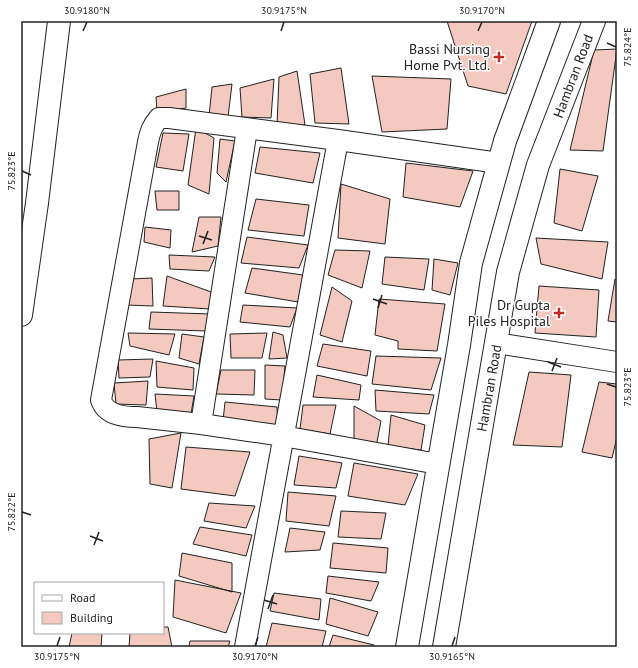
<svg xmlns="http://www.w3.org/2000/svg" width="638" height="668" viewBox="0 0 638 668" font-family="'PT Sans',sans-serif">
<rect width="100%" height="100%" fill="#fff"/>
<path fill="#f3c9c0" stroke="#222" d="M 447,21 L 532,21 L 506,94 L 468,86 Z
M 617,49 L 603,151 L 570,150 L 594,50 Z
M 341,68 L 349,124 L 315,123 L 310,74 Z
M 297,71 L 305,125 L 277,126 L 279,77 Z
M 372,76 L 451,79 L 447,129 L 382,132 Z
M 274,79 L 271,118 L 242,117 L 240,88 Z
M 232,84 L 228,117 L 209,116 L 212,87 Z
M 186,89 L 186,108 L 157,112 L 156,97 Z
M 196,128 L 214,138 L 209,194 L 188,185 Z
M 163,133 L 189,134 L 183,171 L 156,167 Z
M 220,139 L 235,141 L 226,182 L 217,173 Z
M 260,147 L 320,153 L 313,183 L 255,173 Z
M 406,163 L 473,171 L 460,207 L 403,197 Z
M 560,169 L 598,176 L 582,231 L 554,223 Z
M 341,184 L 390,199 L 385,244 L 338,238 Z
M 155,191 L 179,191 L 179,210 L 157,210 Z
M 256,199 L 309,205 L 304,236 L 248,230 Z
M 199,217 L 221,217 L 218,246 L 192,252 Z
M 145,227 L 171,230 L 170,248 L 144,242 Z
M 247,237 L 308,245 L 299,268 L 241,263 Z
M 536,238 L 608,242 L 602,279 L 541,264 Z
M 335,250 L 370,251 L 362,288 L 328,275 Z
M 169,255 L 215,257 L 209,271 L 170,269 Z
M 385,257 L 429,259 L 424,290 L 382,284 Z
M 434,259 L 458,263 L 450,295 L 432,290 Z
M 252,268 L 303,275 L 298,302 L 245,293 Z
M 167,276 L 214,293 L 210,309 L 163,306 Z
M 152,278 L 153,306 L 126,305 L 130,279 Z
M 615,279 L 617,280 L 617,322 L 608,321 Z
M 539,286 L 599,290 L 596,337 L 535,333 Z
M 332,287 L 352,301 L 342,342 L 320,335 Z
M 379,299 L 445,304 L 437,351 L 398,349 L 398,341 L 375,335 Z
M 243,305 L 297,308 L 290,327 L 240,322 Z
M 151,312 L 210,314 L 206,331 L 149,329 Z
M 273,332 L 283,335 L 287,358 L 269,359 Z
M 128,333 L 175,334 L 169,355 L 130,346 Z
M 267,333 L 262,358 L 231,358 L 230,334 Z
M 182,334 L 204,337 L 199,364 L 179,358 Z
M 323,344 L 371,351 L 367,376 L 317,366 Z
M 376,356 L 441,358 L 431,390 L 372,384 Z
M 153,359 L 150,377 L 119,378 L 118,360 Z
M 156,361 L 194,368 L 193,390 L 157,387 Z
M 265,365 L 285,366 L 282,400 L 265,399 Z
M 221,370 L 255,370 L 254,395 L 216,394 Z
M 529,372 L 571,375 L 562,447 L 513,445 Z
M 317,375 L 361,385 L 359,400 L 313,397 Z
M 148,381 L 146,405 L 116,404 L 114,383 Z
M 599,382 L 617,384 L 617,437 L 612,458 L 582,452 Z
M 375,390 L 434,395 L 429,414 L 376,411 Z
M 155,394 L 194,396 L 191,414 L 157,412 Z
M 225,402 L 277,407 L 278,427 L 223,421 Z
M 303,405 L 336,405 L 330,434 L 300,429 Z
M 354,406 L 381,421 L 376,447 L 354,440 Z
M 391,415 L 425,425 L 421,450 L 388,446 Z
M 181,433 L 172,488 L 150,484 L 149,439 Z
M 186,447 L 250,452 L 235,496 L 181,489 Z
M 299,456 L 342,463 L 336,488 L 294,485 Z
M 354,463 L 418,474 L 405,505 L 348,496 Z
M 288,492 L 336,496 L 329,526 L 286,521 Z
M 209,503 L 255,506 L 246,528 L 204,521 Z
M 341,511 L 386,513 L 381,539 L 338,537 Z
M 200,527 L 252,535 L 246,556 L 193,544 Z
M 290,528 L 325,532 L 320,550 L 285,552 Z
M 333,543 L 388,548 L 386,573 L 330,568 Z
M 182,553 L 232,563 L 232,592 L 179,576 Z
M 328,576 L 379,582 L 371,601 L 326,593 Z
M 175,580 L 241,593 L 226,633 L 173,617 Z
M 274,593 L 321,599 L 319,620 L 270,611 Z
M 330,598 L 378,612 L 368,636 L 326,624 Z
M 272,623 L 326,631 L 322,647 L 266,647 Z
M 163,627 L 168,627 L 172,647 L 129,647 L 130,633 L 163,633 Z
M 72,633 L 102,633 L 101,647 L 69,647 Z
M 333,635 L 374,645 L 373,647 L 329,647 Z
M 190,641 L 230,641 L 228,647 L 189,647 Z"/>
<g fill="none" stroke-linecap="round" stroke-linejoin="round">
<defs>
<path id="minor" d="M 496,343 L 617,362
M 201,424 L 247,129
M 438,464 L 283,436 L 201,424 L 137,417 C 126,417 111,416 104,406 C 103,405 102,402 101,400 L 148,142 C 150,132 152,126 159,118 L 169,118 L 338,140 L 499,163
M 245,647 L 338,140"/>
<path id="tertiary" d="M 21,315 L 37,203 L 59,21"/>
<path id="secondary" d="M 407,647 L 459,345 L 471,263 L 505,141 L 549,21
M 444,647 L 508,272 L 538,165 L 594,21"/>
</defs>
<use href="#minor" stroke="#222" stroke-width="22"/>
<use href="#tertiary" stroke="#222" stroke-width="24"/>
<use href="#secondary" stroke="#222" stroke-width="24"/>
<use href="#minor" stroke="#fff" stroke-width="20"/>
<use href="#tertiary" stroke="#fff" stroke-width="22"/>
<use href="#secondary" stroke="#fff" stroke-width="22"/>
</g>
<path fill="none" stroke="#222" stroke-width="1.5" d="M 83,31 L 87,22M 281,31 L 284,22M 478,31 L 482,22M 607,43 L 616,47M 22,171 L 31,175M 199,236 L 212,240M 203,244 L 208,231M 373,299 L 387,304M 378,308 L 382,295M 548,362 L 561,367M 552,371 L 557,358M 607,384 L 616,387M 22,512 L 31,515M 90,536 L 103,541M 94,545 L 99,532M 264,600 L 277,604M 268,609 L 273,595M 57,646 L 60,637M 255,646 L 258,637M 452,646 L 455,637"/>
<g fill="#c62828" stroke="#fff" stroke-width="1.5">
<path d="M497 51h4v4h4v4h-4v4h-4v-4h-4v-4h4z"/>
<path d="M557 307h4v4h4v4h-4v4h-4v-4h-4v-4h4z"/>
</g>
<g text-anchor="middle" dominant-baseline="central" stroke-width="3" stroke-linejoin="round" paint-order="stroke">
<g font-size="14" fill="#222" stroke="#fff" text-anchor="end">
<text x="490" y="49">Bassi Nursing<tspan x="490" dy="16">Home Pvt. Ltd.</tspan></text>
<text x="550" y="305">Dr Gupta<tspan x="550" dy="16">Piles Hospital</tspan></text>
</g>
<g font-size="14" fill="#222" stroke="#fff">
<text transform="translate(573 76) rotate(-69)">Hambran Road</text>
<text transform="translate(489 388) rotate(-80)">Hambran Road</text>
</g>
</g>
<rect width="638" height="668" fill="none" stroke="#ffffff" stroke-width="44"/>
<rect x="34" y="582" width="130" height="52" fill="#ffffff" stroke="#a7a7a7"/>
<rect x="42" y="595" width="20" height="6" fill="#ffffff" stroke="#a7a7a7"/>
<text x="70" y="602" font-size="12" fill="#222222">Road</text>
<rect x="42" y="612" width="20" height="12" fill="#f3c9c0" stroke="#a7a7a7"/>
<text x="70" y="622" font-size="12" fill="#222222">Building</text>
<rect x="22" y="22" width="594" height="624" fill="none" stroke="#222" stroke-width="1.5"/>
<g font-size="10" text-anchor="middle" fill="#222">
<text x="87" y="14">30.9180°N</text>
<text x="284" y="14">30.9175°N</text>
<text x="482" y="14">30.9170°N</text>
<text transform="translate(627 47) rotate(-90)" y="4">75.824°E</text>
<text transform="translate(11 171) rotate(-90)" y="4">75.823°E</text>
<text transform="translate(627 387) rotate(-90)" y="4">75.823°E</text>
<text transform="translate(11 512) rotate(-90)" y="4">75.822°E</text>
<text x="57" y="660">30.9175°N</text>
<text x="255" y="660">30.9170°N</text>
<text x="452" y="660">30.9165°N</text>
</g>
</svg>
